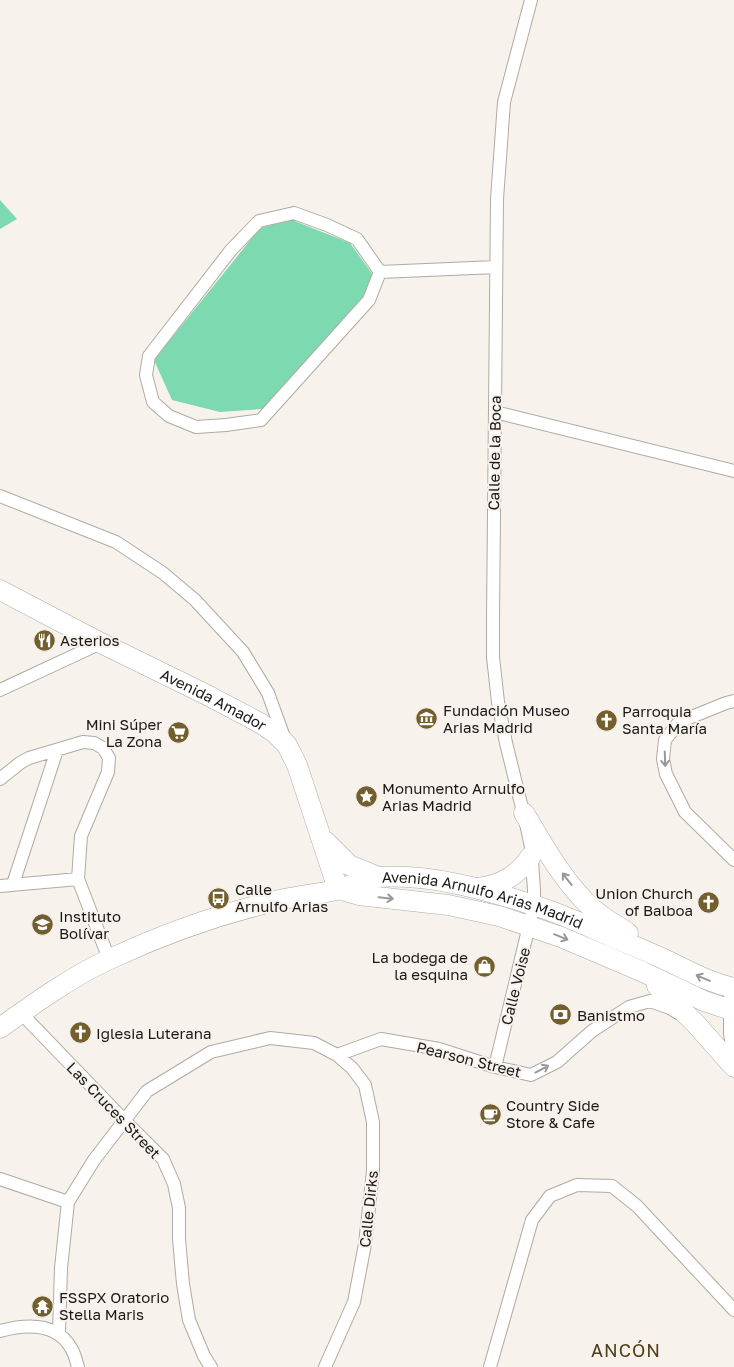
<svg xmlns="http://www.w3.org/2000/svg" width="734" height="1367" viewBox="0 0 734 1367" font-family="'Golos Text',sans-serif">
<rect width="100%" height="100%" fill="#f7f2ec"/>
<path fill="#7dd9af" d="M 0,200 L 17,219 L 0,229 Z
M 292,220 L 350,243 L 373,275 L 370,289 L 262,409 L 220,412 L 172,400 L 154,360 L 260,228 Z"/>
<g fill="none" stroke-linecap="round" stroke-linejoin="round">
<defs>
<path id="minor" d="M 294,213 L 327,225 L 357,239 L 380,272 L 369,300 L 261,420 L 226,425 L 196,427 L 169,416 L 153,402 L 146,375 L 149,356 L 231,250 L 259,221 Z
M 380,272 L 496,267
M 495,412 L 734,471
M 0,496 L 116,542 L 163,573 L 195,600 L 243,652 L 268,693 L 285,740
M 0,690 L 101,643
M 734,701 L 726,703 L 679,722 L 665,740 L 663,759 L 666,774 L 685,812 L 734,860
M 0,779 L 20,763 L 29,758 L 83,742 L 94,743 L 103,748 L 109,758 L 108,772 L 81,836 L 78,879 L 109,959
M 13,884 L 57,750
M 0,886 L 78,879
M 730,987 L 730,1034 L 734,1056
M 21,1013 L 124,1120 L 163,1159 L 174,1184 L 179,1208 L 179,1239 L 183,1284 L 189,1320 L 204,1356 L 211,1367
M 337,1055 L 381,1039 L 439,1049 L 495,1067 L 531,1075 L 557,1062 L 592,1031 L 629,1007 L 650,1001 L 670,1008 L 678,1013
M 495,1067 L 534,905 L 534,890 L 531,847 L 527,828 L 506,743 L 498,702 L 493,657 L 493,618 L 497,199 L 504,102 L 531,0
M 0,1179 L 68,1202
M 0,1331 C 26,1324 56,1322 71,1348 C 75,1354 76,1361 78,1367
M 59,1333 L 61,1268 L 68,1202 L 94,1160 L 147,1091 L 211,1052 L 270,1038 L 314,1043 L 337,1055 L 352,1068 L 365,1085 L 373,1122 L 373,1171 L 365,1244 L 354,1302 L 325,1367
M 490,1367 L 532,1220 L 550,1196 L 577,1185 L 612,1186 L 637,1206 L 734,1310"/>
<g id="primary">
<path id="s1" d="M 0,590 L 101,643 L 207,695 L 260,723 L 275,733 L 287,745 L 297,765 L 338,889"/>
<path d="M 524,813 C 544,846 564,883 593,909 C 603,918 616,925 628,933"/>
<path d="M 325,841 L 349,865 L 376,876"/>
<path d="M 478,888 C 502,885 518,875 531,856"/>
<path d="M 338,889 L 359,895 L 448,905 L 499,916 L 561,937 L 641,971 L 704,1001 L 734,1011"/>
<path d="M 657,986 L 695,1023 L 734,1067"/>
<path id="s2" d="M 0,1028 C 32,1005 74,975 110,959 C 159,936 211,917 263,904 C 288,897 312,895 337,890 C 351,887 363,877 378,877 C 431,874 484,889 533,905 C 560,913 585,925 610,936 C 631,945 652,953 672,963 C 693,973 711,983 734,988"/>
</g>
</defs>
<use href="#minor" stroke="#aeaaa4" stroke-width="14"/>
<use href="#primary" stroke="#aeaaa4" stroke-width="21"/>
<use href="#minor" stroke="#fff" stroke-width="12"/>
<use href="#primary" stroke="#fff" stroke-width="20"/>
</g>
<defs><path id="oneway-shaft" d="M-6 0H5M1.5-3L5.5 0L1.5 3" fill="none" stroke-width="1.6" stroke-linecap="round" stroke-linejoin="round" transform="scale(1.25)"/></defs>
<g stroke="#989897">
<use href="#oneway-shaft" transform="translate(665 759) rotate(88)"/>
<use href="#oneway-shaft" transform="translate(567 879) rotate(-128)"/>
<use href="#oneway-shaft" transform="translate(386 898) rotate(6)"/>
<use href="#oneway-shaft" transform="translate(561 937) rotate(22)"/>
<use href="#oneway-shaft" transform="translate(703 978) rotate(-157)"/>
<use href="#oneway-shaft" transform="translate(542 1069) rotate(-28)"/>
</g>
<defs>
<symbol id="restaurant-disc" viewBox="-11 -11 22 22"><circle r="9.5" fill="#735e2d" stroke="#f7f2ec"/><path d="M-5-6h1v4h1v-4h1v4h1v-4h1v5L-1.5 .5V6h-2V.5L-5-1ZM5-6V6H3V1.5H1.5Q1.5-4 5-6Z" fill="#fff"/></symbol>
<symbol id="museum-disc" viewBox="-11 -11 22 22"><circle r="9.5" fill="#735e2d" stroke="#f7f2ec"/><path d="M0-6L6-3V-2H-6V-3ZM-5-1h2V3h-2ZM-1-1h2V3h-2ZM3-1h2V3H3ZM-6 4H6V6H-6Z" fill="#fff"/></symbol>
<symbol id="church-disc" viewBox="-11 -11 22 22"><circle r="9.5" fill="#735e2d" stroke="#f7f2ec"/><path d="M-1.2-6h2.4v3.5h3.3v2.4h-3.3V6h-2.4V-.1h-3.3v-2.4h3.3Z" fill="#fff"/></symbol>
<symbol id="supermarket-disc" viewBox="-11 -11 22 22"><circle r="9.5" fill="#735e2d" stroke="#f7f2ec"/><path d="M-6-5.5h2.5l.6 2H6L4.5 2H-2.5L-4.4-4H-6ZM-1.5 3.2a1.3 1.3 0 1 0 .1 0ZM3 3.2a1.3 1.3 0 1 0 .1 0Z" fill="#fff"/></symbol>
<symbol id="sight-disc" viewBox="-11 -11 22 22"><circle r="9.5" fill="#735e2d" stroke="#f7f2ec"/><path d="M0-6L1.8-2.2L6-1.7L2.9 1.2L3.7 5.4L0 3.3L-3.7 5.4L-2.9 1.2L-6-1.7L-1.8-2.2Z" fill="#fff"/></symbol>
<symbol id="bus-disc" viewBox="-11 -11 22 22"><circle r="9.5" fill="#735e2d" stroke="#f7f2ec"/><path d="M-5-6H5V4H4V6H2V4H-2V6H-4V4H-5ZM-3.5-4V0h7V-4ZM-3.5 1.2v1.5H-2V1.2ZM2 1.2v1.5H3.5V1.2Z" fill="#fff"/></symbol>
<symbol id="school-disc" viewBox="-11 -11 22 22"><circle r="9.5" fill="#735e2d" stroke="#f7f2ec"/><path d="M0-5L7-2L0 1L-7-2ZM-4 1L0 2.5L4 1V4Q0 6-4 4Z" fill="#fff"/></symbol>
<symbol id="shop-disc" viewBox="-11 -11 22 22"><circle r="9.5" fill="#735e2d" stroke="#f7f2ec"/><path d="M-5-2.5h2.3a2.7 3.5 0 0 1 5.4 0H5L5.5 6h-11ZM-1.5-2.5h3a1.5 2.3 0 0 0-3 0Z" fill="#fff"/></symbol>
<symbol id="bank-disc" viewBox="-11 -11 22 22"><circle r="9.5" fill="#735e2d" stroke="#f7f2ec"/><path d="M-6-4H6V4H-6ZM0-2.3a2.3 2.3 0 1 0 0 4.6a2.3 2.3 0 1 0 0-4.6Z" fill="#fff"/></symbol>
<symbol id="cafe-disc" viewBox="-11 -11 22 22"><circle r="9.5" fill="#735e2d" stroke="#f7f2ec"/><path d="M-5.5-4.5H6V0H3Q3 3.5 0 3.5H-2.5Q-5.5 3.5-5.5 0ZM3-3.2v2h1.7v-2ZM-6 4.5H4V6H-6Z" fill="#fff"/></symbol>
<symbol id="temple-disc" viewBox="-11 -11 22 22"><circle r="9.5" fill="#735e2d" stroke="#f7f2ec"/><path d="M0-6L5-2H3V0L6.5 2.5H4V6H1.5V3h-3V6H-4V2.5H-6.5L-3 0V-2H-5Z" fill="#fff"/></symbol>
</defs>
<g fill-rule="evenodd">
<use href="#restaurant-disc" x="32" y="628" width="25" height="25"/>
<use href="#museum-disc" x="414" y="706" width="25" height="25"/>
<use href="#church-disc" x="594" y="708" width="25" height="25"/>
<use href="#supermarket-disc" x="166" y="720" width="25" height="25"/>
<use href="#sight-disc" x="354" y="784" width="25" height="25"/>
<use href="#bus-disc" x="206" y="886" width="25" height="25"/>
<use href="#church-disc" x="696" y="890" width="25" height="25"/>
<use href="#school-disc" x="30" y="912" width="25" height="25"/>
<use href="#shop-disc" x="472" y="954" width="25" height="25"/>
<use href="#bank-disc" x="548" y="1002" width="25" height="25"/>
<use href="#church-disc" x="68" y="1020" width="25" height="25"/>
<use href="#cafe-disc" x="478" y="1102" width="25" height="25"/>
<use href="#temple-disc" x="30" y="1294" width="25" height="25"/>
</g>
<g text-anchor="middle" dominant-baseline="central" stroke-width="4" stroke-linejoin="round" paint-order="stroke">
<g font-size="15" fill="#1a1917" stroke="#f7f2ec">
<text transform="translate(494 453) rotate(-89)">Calle de la Boca</text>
<text stroke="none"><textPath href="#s1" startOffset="240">Avenida Amador</textPath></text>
<text stroke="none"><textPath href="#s2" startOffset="519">Avenida Arnulfo Arias Madrid</textPath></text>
<text transform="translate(515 986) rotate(-76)">Calle Voise</text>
<text transform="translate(469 1059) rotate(14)">Pearson Street</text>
<text transform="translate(114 1110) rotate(46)">Las Cruces Street</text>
<text transform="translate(368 1209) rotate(-84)">Calle Dirks</text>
</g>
<g font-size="15" fill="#1a1917" stroke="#f7f2ec" text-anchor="start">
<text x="60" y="640">Asterios</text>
<text x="443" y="710">Fundación Museo<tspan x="443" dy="17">Arias Madrid</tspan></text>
<text x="622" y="711">Parroquia<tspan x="622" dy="17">Santa María</tspan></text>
<text x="162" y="724" text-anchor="end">Mini Súper<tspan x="162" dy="17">La Zona</tspan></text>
<text x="382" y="788">Monumento Arnulfo<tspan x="382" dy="17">Arias Madrid</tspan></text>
<text x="235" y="889">Calle<tspan x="235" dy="17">Arnulfo Arias</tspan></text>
<text x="693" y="893" text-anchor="end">Union Church<tspan x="693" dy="17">of Balboa</tspan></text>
<text x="59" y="916">Instituto<tspan x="59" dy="17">Bolívar</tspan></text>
<text x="468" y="957" text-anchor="end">La bodega de<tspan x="468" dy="17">la esquina</tspan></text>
<text x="577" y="1015">Banistmo</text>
<text x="96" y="1033">Iglesia Luterana</text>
<text x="506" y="1105">Country Side<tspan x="506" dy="17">Store &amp; Cafe</tspan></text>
<text x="59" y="1297">FSSPX Oratorio<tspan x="59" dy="17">Stella Maris</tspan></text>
</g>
<g font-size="18" letter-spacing="1" fill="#504019" stroke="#f7f2ec">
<text x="626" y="1350">ANCÓN</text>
</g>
</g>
</svg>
